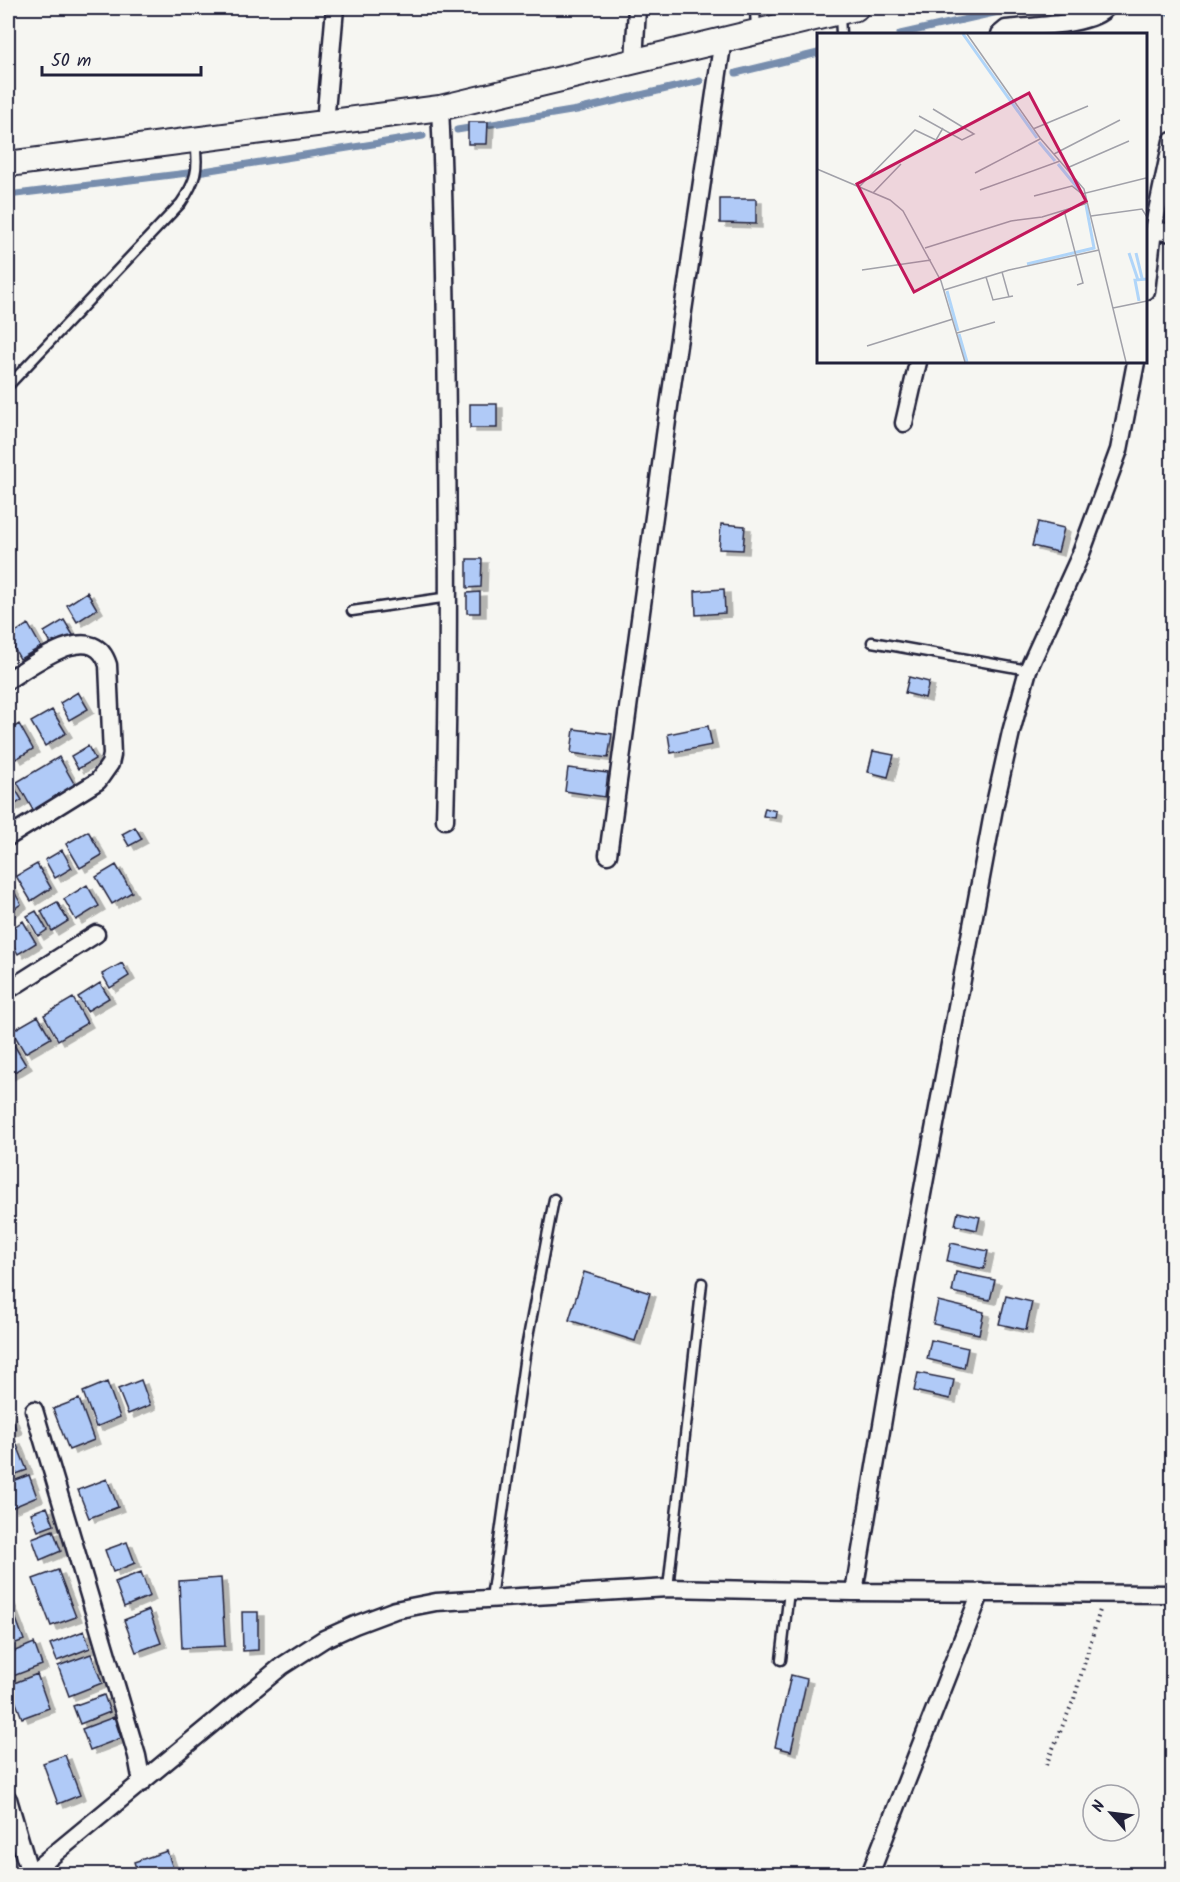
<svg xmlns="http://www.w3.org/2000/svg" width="1180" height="1882" viewBox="0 0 1180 1882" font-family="Kalam,sans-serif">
<defs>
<filter id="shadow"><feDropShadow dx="6" dy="4" stdDeviation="0" flood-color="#0004"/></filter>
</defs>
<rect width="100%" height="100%" fill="#f6f6f2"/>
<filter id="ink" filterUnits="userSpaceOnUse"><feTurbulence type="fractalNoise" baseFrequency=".0167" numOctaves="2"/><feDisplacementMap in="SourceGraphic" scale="12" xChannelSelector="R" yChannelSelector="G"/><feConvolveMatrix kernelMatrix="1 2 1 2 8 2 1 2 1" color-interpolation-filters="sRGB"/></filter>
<g filter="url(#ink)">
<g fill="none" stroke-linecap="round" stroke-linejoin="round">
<path stroke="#778dad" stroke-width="7" d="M 1123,8 L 1151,8 L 1172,13
M 900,34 L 1016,8
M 736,73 L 818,53
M 457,130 L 577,110 L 700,81
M 8,195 L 204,171 L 423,136"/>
</g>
<path fill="#b0caf7" stroke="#22223b" stroke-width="1.5" filter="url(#shadow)" d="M 468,122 L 488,122 L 487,144 L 468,144 Z
M 720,199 L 756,199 L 756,224 L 720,223 Z
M 470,404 L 497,404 L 497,428 L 470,428 Z
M 1038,522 L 1064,528 L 1058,552 L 1032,546 Z
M 721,524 L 745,526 L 743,550 L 719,549 Z
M 467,559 L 482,559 L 481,587 L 467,588 Z
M 724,589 L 725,613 L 696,615 L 695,591 Z
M 87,592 L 97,609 L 77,622 L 67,605 Z
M 480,592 L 480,613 L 467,613 L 467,593 Z
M 64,620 L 73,635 L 53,647 L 44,632 Z
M 28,624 L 41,647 L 20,659 L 8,637 Z
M 909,677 L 929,682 L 925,698 L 905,693 Z
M 78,692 L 88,709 L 69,720 L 60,703 Z
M 52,710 L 66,733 L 45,746 L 31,722 Z
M 19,724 L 33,749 L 16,759 L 8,745 L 8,731 Z
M 708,726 L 712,745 L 671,753 L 668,734 Z
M 574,729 L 612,734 L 608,758 L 571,753 Z
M 88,746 L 95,759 L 78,769 L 71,756 Z
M 873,751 L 894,755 L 888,777 L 868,772 Z
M 59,757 L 76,787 L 34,812 L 17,782 Z
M 568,768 L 608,773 L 605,797 L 565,791 Z
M 11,782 L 22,800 L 8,809 L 8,784 Z
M 765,808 L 776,811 L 775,818 L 763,816 Z
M 135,827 L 142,839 L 129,846 L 122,834 Z
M 88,831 L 102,855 L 80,868 L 66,844 Z
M 62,850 L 72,868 L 55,878 L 45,860 Z
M 37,864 L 51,888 L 31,901 L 16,876 Z
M 116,865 L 132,892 L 112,904 L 96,877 Z
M 8,881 L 21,904 L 8,913 Z
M 87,885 L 99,906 L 76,920 L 64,899 Z
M 57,902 L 68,921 L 52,931 L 41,911 Z
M 36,911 L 47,930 L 38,936 L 27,916 Z
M 23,921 L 36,943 L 18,954 L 8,936 L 8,931 Z
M 122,963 L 129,976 L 110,988 L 102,974 Z
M 100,983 L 109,998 L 87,1011 L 78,997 Z
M 73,998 L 87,1023 L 58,1040 L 44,1015 Z
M 38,1016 L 51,1038 L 25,1053 L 12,1031 Z
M 11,1040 L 26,1065 L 8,1076 L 8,1042 Z
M 958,1212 L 980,1217 L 977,1230 L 955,1225 Z
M 951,1243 L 988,1251 L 984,1269 L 947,1261 Z
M 584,1272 L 650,1293 L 635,1341 L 569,1320 Z
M 956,1272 L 995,1280 L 990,1300 L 952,1292 Z
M 1006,1296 L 1032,1302 L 1026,1330 L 999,1324 Z
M 938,1301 L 984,1312 L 979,1334 L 933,1324 Z
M 931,1340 L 968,1348 L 964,1368 L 927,1359 Z
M 918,1373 L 954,1380 L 950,1399 L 914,1391 Z
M 141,1380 L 150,1405 L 128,1414 L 118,1389 Z
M 107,1382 L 120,1417 L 96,1427 L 83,1392 Z
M 79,1399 L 94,1440 L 69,1450 L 53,1409 Z
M 8,1408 L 16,1430 L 8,1434 Z
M 15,1440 L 27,1470 L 8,1477 L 8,1442 Z
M 29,1475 L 37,1497 L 11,1508 L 8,1498 L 8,1483 Z
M 107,1479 L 118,1507 L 89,1518 L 78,1490 Z
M 47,1507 L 54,1525 L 38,1531 L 31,1513 Z
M 53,1530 L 61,1551 L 40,1560 L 32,1538 Z
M 127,1542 L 135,1563 L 113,1572 L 105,1550 Z
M 58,1570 L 76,1617 L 51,1626 L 33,1579 Z
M 141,1572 L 150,1596 L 124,1607 L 115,1582 Z
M 221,1578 L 225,1646 L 182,1648 L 179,1581 Z
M 8,1598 L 24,1640 L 8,1646 Z
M 149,1610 L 161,1643 L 136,1652 L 124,1620 Z
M 242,1612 L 258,1612 L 258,1650 L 243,1651 Z
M 84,1631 L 90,1648 L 57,1661 L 50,1644 Z
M 34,1643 L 42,1665 L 8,1678 L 8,1654 Z
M 91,1654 L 102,1683 L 69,1696 L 58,1666 Z
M 37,1674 L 49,1708 L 22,1718 L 9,1685 Z
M 791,1675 L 807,1679 L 791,1751 L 775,1747 Z
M 104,1695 L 110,1712 L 80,1724 L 73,1706 Z
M 114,1717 L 121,1738 L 90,1750 L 82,1729 Z
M 65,1755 L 80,1795 L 58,1804 L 43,1763 Z
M 167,1851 L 175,1874 L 138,1874 L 134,1862 Z"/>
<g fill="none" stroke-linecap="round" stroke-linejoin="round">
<defs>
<path id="lane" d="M 755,8 L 756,31
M 840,15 L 841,34
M 8,386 L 181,203 C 196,181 199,169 195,143
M 352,611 L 449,597
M 872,642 L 1028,670
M 668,1588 L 702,1283
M 491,1598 L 526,1348 L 554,1199
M 781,1660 L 789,1591"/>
<path id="street" d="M 1000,34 L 1006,29 C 1030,26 1091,26 1106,8
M 634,62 L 637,8
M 440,108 C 445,212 446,317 447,421 C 448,554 449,687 445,820
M 325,123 L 335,8
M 1153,230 L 1172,233
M 1146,291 L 1153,230 L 1172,141
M 904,423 L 918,362
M 8,680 C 33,665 93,617 108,665 L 112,755 L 110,764 L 98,781 L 8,837
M 608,855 L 669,406 L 723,39
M 8,990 L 96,934
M 34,1410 L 137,1756 L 142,1783
M 854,1592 L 909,1264 L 994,808 L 1011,732 L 1028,670 L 1080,556 L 1119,450 L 1136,362
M 8,1799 L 30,1874
M 30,1874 L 282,1666 L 324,1639 L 355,1625 L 395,1610 L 436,1602 L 668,1588 L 854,1592 L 1172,1594
M 870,1874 L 981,1592"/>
<path id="secondary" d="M 8,164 L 440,108 L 856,8"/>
</defs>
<use href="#lane" stroke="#22223b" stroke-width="13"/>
<use href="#street" stroke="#22223b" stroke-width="21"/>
<use href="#secondary" stroke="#22223b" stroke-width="28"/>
<path stroke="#22223b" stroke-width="4" stroke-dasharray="1.5 4.5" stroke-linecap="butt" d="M 1046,1765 L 1074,1699 L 1100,1610"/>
<use href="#lane" stroke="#f6f6f2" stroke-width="8"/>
<use href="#street" stroke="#f6f6f2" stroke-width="16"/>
<use href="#secondary" stroke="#f6f6f2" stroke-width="24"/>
</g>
</g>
<g transform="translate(817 33)">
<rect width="330" height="330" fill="#f6f6f2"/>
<path fill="none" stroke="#b0d5f9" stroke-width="3" d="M 146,1 L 220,105M 222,109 L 238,128M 241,131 L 263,158M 312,220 L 321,247M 319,220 L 325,245M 210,231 L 277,215 L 269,172M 130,258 L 141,298M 322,268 L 318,247 L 330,246M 142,301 L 150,329"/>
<path fill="none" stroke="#a1a1a9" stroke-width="1.5" d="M 150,1 L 223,105 L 267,156 L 309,329M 102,83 L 145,107 L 157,101 L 116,76M 216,96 L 271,73M 237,121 L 303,87M 250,135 L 312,108M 0,136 L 73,167 L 86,178 L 124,248 L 148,329M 158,140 L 223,106M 42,154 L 98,97 L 119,107 L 126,95M 163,157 L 243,128M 56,160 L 84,131M 217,163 L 255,153 L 265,161 L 329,145M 247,177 L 266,250 L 260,252M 274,183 L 325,176 L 330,184M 108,215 L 194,188 L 225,184 L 271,170M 45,237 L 114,227M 185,239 L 192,264M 169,244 L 176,267 L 196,263M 127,257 L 192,237 L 282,217M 296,275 L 330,268M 140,300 L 178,289M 50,313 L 136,286"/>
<path fill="#c2185b" fill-opacity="0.15" stroke="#c2185b" stroke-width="3" d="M 212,60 L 269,168 L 97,259 L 40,151 Z"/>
<rect width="330" height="330" fill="none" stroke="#22223b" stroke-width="3"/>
</g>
<rect width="1180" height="1882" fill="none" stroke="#f6f6f2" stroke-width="30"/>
<rect x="15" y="15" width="1150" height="1852" fill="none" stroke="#22223b" stroke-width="2" filter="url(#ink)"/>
<g transform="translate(1111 1813) rotate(298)"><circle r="28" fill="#f6f6f2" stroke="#a1a1a9" stroke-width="1.5"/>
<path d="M0-4.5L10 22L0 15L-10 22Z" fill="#22223b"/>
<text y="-9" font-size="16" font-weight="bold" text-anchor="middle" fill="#22223b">N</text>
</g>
<path d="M42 66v9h159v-9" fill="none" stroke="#22223b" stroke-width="3"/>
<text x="51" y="66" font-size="18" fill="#22223b" stroke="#f6f6f2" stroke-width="4.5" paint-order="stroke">50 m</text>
</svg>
